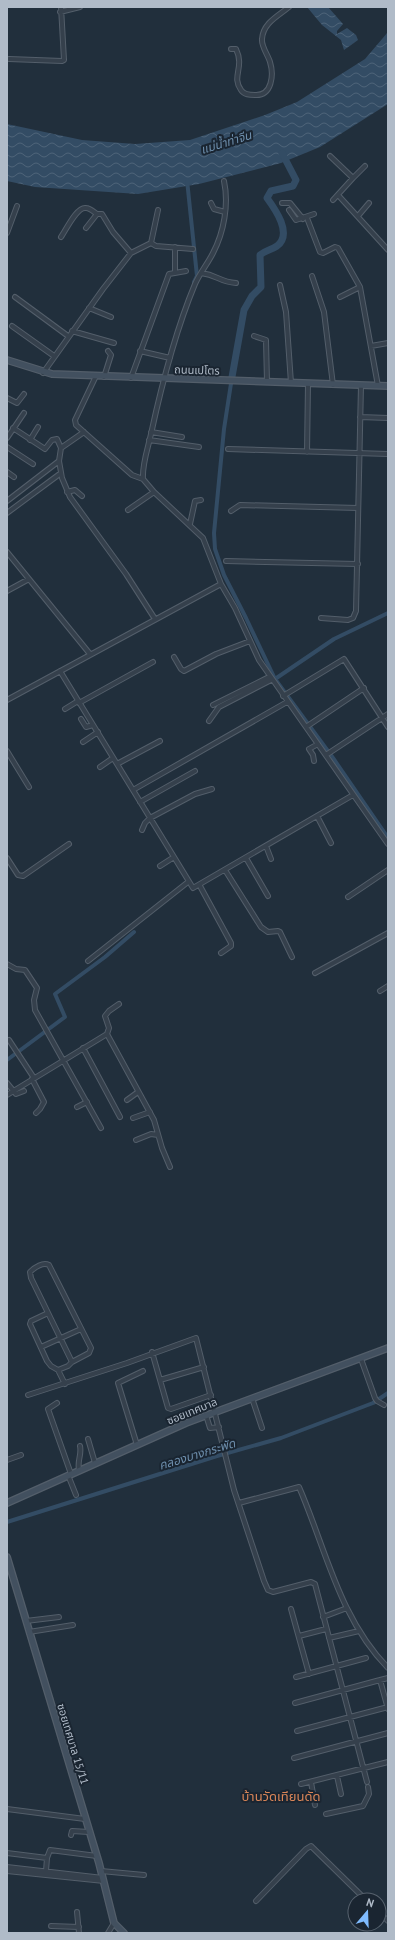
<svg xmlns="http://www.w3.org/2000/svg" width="395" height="1940" viewBox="0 0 395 1940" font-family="'PT Sans','Noto Sans Thai',sans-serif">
<defs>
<pattern id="water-waves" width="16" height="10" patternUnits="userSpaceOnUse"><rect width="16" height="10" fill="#334c64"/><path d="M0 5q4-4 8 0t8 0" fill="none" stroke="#4e6479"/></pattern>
</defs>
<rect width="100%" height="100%" fill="#212f3c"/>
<path fill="url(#water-waves)" d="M 307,7 L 328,7 L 343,24 L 337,31 L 337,34 L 347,28 L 356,35 L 358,40 L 344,50 L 341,40 L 322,25 Z
M 388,32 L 388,104 L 320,147 L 281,163 L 199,184 L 138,194 L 35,187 L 7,181 L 7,124 L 82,140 L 135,144 L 190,140 L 265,115 L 297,102 L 365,59 Z"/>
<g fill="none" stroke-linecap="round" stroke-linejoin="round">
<path stroke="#334c64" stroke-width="4" d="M 187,180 L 197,276 L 194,282
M 232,377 L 224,429 L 214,533 L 215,549 L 224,575 L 246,618 L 275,679 L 333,758 L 388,838
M 275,679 L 334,639 L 388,613
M 7,1060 L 65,1017 L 55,994 L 105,957 L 134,932
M 7,1522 L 217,1456 L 281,1438 L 373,1403 L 388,1393"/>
<path stroke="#334c64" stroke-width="7" d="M 232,377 L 244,310 L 252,296 L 261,287 L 260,255 C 266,250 271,250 277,246 C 293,234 275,209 267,198 L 271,191 L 293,186 L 296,180 L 282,153"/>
<defs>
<path id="street" d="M 60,12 L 80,7
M 231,49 L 236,49 C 245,68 231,76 241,90 C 244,95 250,95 255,95 C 272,96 274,75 270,62 C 268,55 261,46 262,39 C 263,23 278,16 289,7
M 9,59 L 62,61 L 64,60 L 61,7
M 330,156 L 353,178 L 333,200
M 353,178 L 365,166
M 224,181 C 229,204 224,232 213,253 C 208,263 200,273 195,284 C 175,332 162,383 151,434 C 148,448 142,464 143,479 L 154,492 L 203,538 L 221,584 L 235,608 L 259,660 L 388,844
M 338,195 L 388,250
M 211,203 L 214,209 L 225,212
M 282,203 L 290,203 L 303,219
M 289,210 L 296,220 L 314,214
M 358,216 L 369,203
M 307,218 L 320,252 L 323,253 L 335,247 L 338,248 L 360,287 L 378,386
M 86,228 L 97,214 L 102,214 L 113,232 L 131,253
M 7,233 L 17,206
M 61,237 C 66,230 77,206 86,208 C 90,208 94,212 97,214
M 151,243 L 156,246 L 193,249
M 175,247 L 175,272
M 201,273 C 218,275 219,282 236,283
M 312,276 L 324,312 L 333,385
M 280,285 L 286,312 L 291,383
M 15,297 L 68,336
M 340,297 L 360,287
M 89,308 L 111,317
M 12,326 L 54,356
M 72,331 L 114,343
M 254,336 L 266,340 L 267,382
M 371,346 L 388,343
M 140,351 L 170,358
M 43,373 L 103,289 L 131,253 L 151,243 L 158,210
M 96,376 L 75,420 L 76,425 L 132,475 L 143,479
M 104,377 L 111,355 L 108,351
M 131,378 L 169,274 L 186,271
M 7,398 L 17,403 L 24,394
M 360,417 L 388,418
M 13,428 L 45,449 L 52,440 L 57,439 L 61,448
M 84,432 L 61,448 L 59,461 L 62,478 L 70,497 L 126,574 L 155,619
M 151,432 L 182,437
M 7,438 L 24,413
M 30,440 L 38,427
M 149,440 L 199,447
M 7,447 L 33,464
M 228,449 L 388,454
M 307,452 L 308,384
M 7,472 L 14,477
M 67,492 L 75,490 L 82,496
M 7,501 L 59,461
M 128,510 L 154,492
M 231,511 L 240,505 L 358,508
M 7,513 L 61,473
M 190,524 L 195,501 L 201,500
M 7,552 L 29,579
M 226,561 L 358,564
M 7,591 L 29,579 L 90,654
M 321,618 L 348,620 L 353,618 L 356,611 L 361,385
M 174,657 L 181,669 L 184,671 L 216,654 L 250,641
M 60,671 L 193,888 L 353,795
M 283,696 L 344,659 L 388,727
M 7,700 L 221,584
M 79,703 L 153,662
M 213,705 L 269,677
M 65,709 L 78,701
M 81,719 L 86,727 L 93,725
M 209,721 L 219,707 L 271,680
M 306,727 L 364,688
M 83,742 L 98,732
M 7,751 L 29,787
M 326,755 L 388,714
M 314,761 L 313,755 L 309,749 L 318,744
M 117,764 L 160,741
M 100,767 L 113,758
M 133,790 L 287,702
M 140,802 L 195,771
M 317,816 L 331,843
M 142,830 L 145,823 L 150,818 L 195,794 L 212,789
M 266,846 L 271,859
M 7,858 L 18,875 L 23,876 L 69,844
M 246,858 L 268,896
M 160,866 L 174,857
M 225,870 L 261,927 L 268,932 L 278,931 L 280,932 L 292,957
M 200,886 L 231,943 L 231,946 L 221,953
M 348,897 L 388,870
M 88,961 L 188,882
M 7,964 L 16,969 L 25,970 L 37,988 L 34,1000 L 35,1010 L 101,1128
M 315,973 L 388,933
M 380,991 L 388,986
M 107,1034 L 154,1120 L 162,1148 L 170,1167
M 9,1040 L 34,1078
M 83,1048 L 120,1117
M 32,1079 L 44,1102 L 40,1109 L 36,1113
M 7,1083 L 16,1094 L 24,1091
M 7,1095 L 107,1034 L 109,1028 L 105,1016 L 109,1011 L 119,1004
M 127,1100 L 138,1092
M 77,1107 L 87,1102
M 133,1118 L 150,1112
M 136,1140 L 151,1134 L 158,1135
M 48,1313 L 31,1321 L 30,1324 L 47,1361 L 51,1366 L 58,1370 L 65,1384
M 41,1347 L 81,1329
M 152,1352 L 168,1408 L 171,1409 L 211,1395
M 361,1359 L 375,1398 L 377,1401 L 384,1405
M 58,1370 L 68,1366 L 72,1362 L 31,1278 L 30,1272 C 35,1267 43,1262 49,1265 L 91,1348 L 89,1353 L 72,1362
M 160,1380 L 204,1367
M 28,1395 L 127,1363 L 196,1338 L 234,1490 L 264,1581 L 268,1590 L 273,1592 L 311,1582 L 315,1584 L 367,1782
M 252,1398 L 262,1428
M 57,1403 L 48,1409 L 71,1474
M 206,1415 L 210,1428 L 219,1427
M 88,1439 L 95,1463
M 137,1445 L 118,1383 L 143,1371
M 7,1460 L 21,1455
M 79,1470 C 77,1460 82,1455 80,1446
M 68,1475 L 76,1495
M 239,1503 L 299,1487 C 326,1549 339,1618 388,1668
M 291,1609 L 309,1674
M 323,1617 L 347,1608
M 26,1621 L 59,1617
M 29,1632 L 73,1625
M 299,1636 L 326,1629
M 329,1638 L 359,1631
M 296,1677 L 366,1658
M 295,1703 L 380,1680
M 388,1709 L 380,1680 L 388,1678
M 297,1731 L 388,1707
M 294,1758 L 388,1733
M 337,1776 L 341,1794
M 311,1782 L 315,1805
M 301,1784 L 388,1762
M 7,1809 L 85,1819
M 326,1814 L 363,1806 L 369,1794 L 368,1787
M 71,1835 L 72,1831 L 89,1832
M 7,1853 L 47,1858
M 7,1867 L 103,1878
M 7,1871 L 104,1881
M 46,1871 L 47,1858 L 50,1850 L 97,1856
M 101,1871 L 144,1875
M 256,1901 L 306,1849 L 311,1846 L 366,1900
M 77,1912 L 79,1933
M 379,1912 L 388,1921
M 51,1926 L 79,1927
M 108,1933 L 114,1923"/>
<path id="secondary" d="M 7,360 L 52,374 L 388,386
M 7,1503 L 186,1423 L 388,1348
M 7,1557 L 99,1863 L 114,1923 L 124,1933"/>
</defs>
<use href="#street" stroke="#535e6a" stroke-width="6"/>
<use href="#secondary" stroke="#535e6a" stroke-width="8"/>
<use href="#street" stroke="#35404c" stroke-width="4"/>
<use href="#secondary" stroke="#42505f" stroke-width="5.5"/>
</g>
<g text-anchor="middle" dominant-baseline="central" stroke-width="4" stroke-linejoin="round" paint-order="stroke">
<g font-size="11" fill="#b0bbc8" stroke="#1a2531">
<text transform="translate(197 370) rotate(2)">ถนนเปโตร</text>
<text transform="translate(192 1411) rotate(-22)">ซอยเทศบาล</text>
<text transform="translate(73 1744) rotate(73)">ซอยเทศบาล 15/11</text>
</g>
<g font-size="12" font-style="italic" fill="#6e8fad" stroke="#1a2531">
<text transform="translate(226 142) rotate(-17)">แม่น้ำท่าจีน</text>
<text transform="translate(197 1454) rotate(-17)">คลองบางกระพัด</text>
</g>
<g font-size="13" fill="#da8658" stroke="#1a2531">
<text x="281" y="1796">บ้านวัดเทียนดัด</text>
</g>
</g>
<rect width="395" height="1940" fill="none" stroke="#b0bbc8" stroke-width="16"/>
<g transform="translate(367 1912) rotate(19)"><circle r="19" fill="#1a2531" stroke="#56616d"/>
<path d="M0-3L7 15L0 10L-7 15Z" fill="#7fbbfe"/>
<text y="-6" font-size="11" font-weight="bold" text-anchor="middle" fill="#b0bbc8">N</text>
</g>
</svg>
